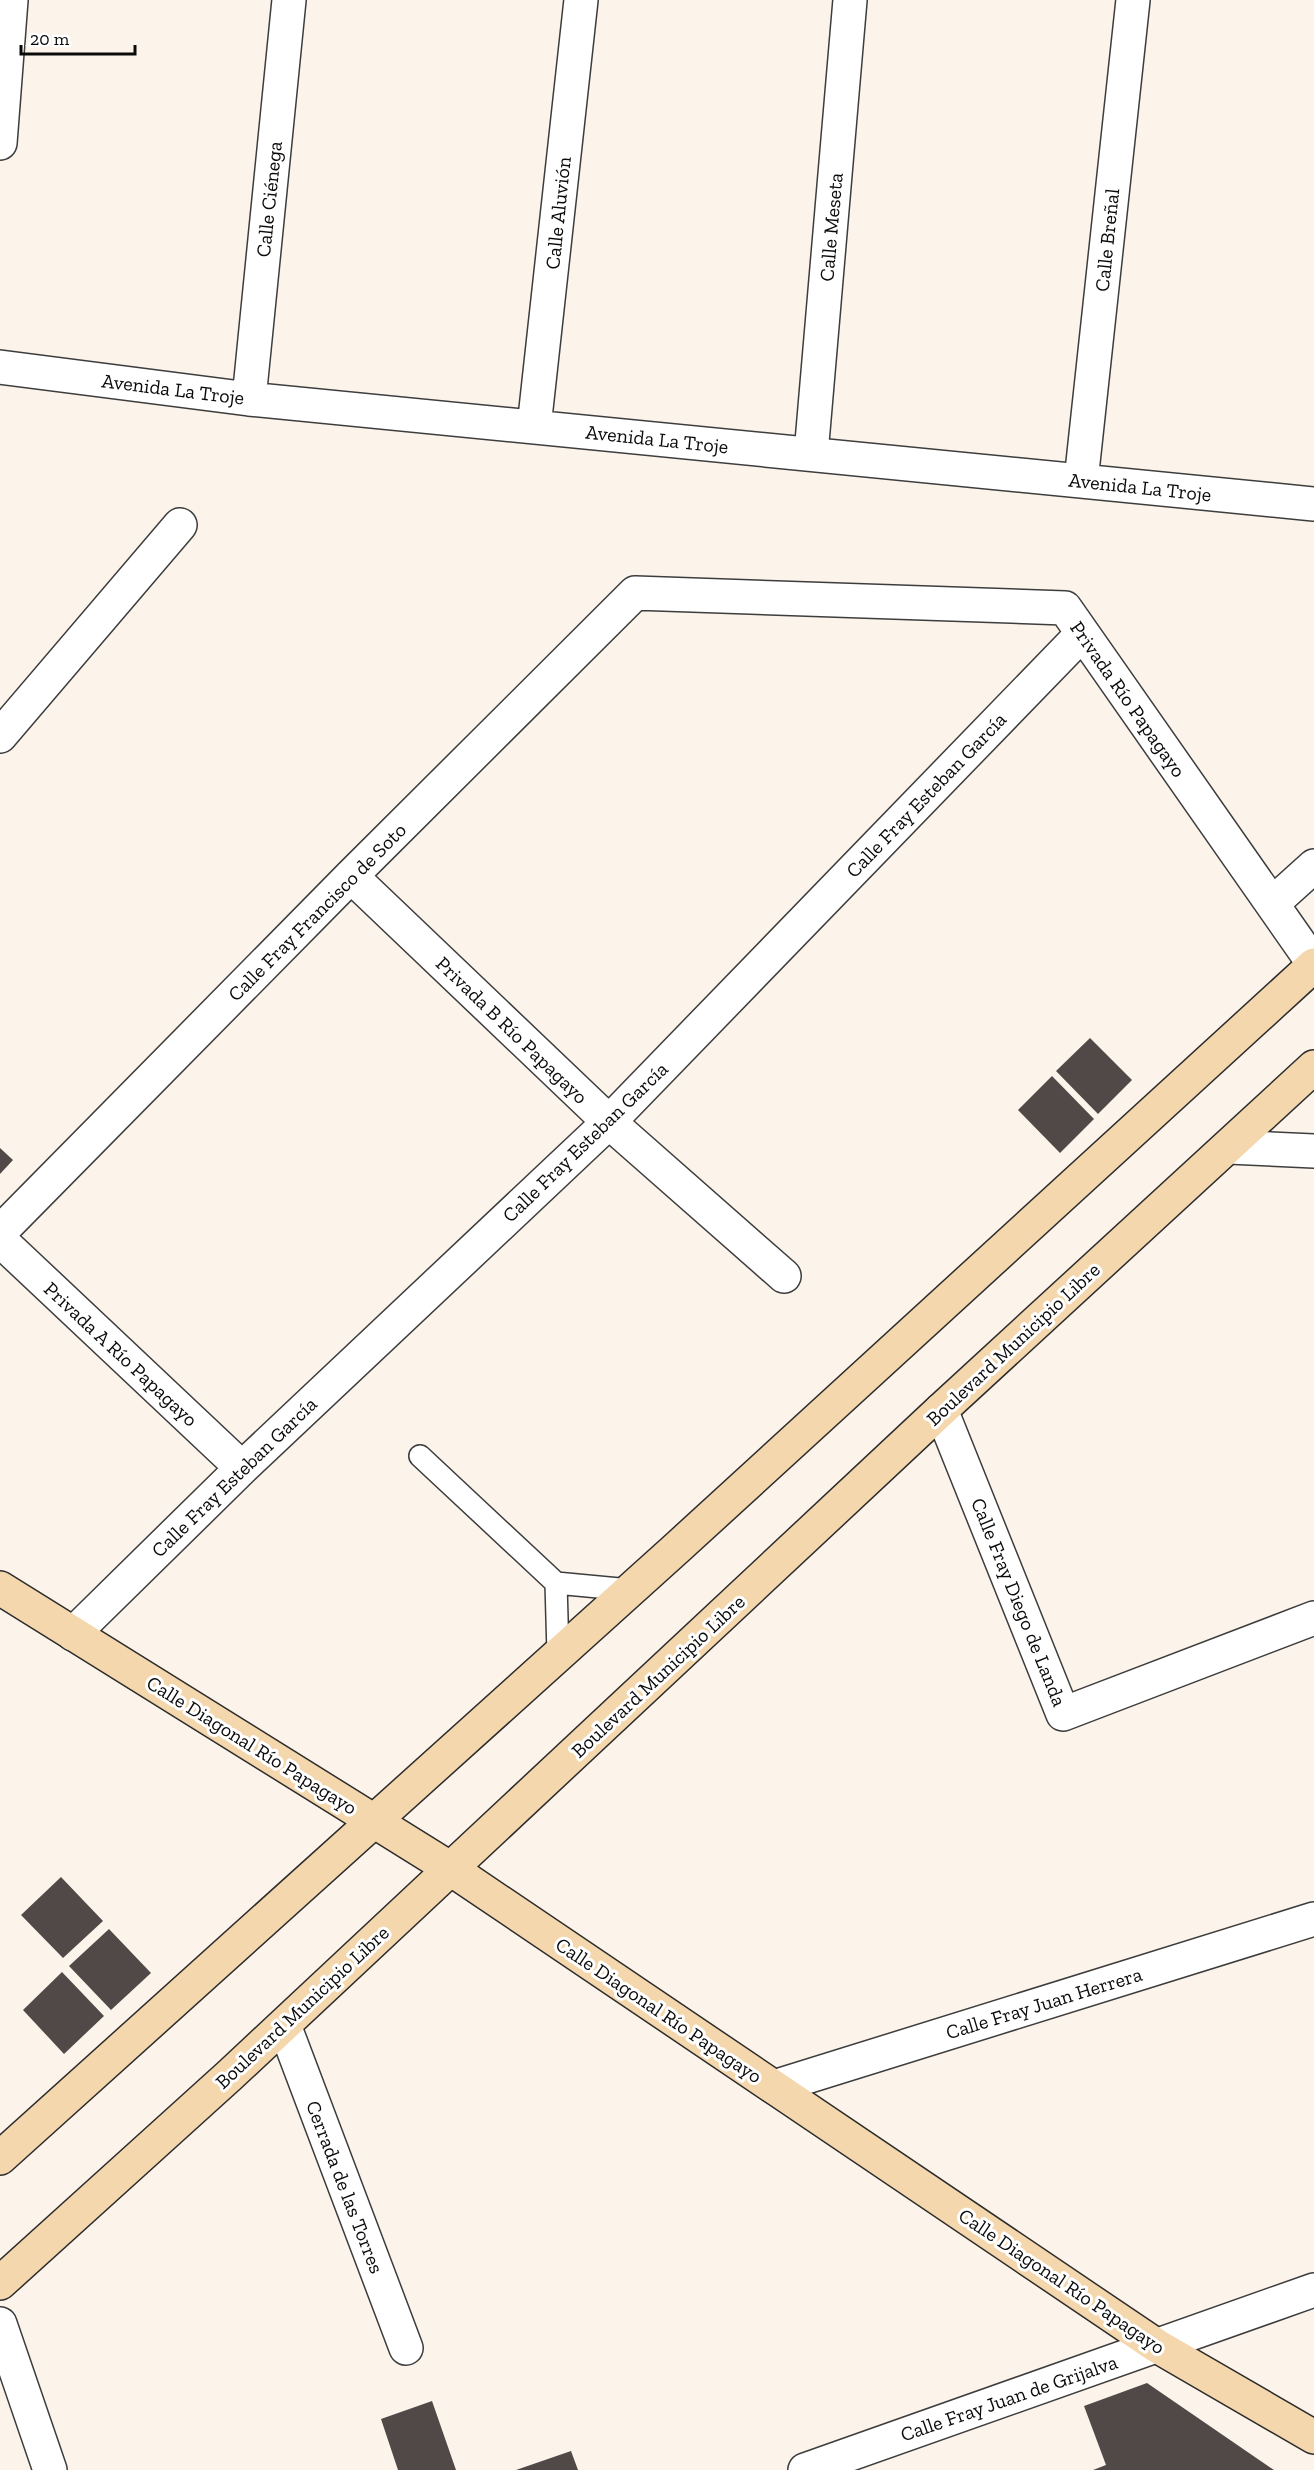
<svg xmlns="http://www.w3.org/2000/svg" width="1314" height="2470" viewBox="0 0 1314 2470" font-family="'Zilla Slab',serif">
<rect width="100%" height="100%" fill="#fcf3ea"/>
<path fill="#514948" d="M 1090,1038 L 1132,1080 L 1098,1114 L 1056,1071 Z
M 1052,1076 L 1094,1119 L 1060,1153 L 1018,1110 Z
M 0,1148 L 13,1160 L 0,1174 Z
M 61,1877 L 103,1921 L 63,1958 L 21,1915 Z
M 109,1929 L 151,1973 L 111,2010 L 69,1966 Z
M 62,1972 L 104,2016 L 64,2054 L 23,2010 Z
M 1147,2383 L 1274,2470 L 1093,2470 L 1106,2465 L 1084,2406 Z
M 432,2401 L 456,2470 L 398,2470 L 381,2419 Z
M 571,2451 L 578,2470 L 516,2470 Z"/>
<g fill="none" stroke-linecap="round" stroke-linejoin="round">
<defs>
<path id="lane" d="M 420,1456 L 556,1583 L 630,1590
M 556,1583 L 558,1654"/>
<path id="street" d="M 0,143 L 11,0
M 0,367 L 249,399 L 1314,504
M 249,399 L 289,0
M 534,427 L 581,0
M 811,454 L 850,0
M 1081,481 L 1133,0
M 0,736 L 180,525
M 351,876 L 609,1122 L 784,1276
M 1273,903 L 1314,866
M 1229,1147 L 1314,1151
M 0,1232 L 351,876 L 635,593 L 1065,608 L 1314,964
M 0,1240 L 242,1468
M 941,1410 L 1063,1714 L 1314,1618
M 73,1634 L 242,1468 L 609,1122 L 1082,634
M 284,2025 L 406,2348
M 774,2087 L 1314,1919
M 0,2324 L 50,2470
M 805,2470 L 1314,2290"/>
<path id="secondary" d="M 0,1588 L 451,1869 L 1157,2346 L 1314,2437
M 0,2158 L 678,1547 L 1314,965
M 0,2283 L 230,2075 L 941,1410 L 1314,1067"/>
</defs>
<use href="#lane" stroke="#3d3d3d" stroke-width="24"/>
<use href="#street" stroke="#3d3d3d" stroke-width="36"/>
<use href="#secondary" stroke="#2c2c2c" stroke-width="36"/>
<use href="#lane" stroke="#fff" stroke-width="21"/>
<use href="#street" stroke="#fff" stroke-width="33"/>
<use href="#secondary" stroke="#f4d7ad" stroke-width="33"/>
</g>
<g text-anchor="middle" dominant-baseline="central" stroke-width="6" stroke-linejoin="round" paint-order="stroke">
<g font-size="20" fill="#0a0a0a" stroke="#fff">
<text transform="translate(269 199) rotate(-84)">Calle Ciénega</text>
<text transform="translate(558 213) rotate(-84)">Calle Aluvión</text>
<text transform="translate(831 227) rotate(-85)">Calle Meseta</text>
<text transform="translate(1107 240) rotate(-84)">Calle Breñal</text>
<text transform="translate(173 389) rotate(7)">Avenida La Troje</text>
<text transform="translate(657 439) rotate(6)">Avenida La Troje</text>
<text transform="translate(1140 487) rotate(6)">Avenida La Troje</text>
<text transform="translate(1128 699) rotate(55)">Privada Río Papagayo</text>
<text transform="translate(926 795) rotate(-46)">Calle Fray Esteban García</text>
<text transform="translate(317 912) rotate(-45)">Calle Fray Francisco de Soto</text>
<text transform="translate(512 1030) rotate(44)">Privada B Río Papagayo</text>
<text transform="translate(585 1142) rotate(-44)">Calle Fray Esteban García</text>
<text transform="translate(1013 1344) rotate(-43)">Boulevard Municipio Libre</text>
<text transform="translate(121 1354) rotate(43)">Privada A Río Papagayo</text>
<text transform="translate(234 1477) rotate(-44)">Calle Fray Esteban García</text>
<text transform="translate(1019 1602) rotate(68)">Calle Fray Diego de Landa</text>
<text transform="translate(658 1676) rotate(-43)">Boulevard Municipio Libre</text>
<text transform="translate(252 1745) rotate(32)">Calle Diagonal Río Papagayo</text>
<text transform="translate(1044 2003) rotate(-17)">Calle Fray Juan Herrera</text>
<text transform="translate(302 2007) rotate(-43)">Boulevard Municipio Libre</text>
<text transform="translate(659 2010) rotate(34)">Calle Diagonal Río Papagayo</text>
<text transform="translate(345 2187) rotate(69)">Cerrada de las Torres</text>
<text transform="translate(1062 2281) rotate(34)">Calle Diagonal Río Papagayo</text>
<text transform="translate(1009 2398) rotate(-19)">Calle Fray Juan de Grijalva</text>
</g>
</g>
<path d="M21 45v9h114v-9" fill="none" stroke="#0a0a0a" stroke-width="3"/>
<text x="30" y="45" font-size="18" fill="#0a0a0a" stroke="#ffffff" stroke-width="4.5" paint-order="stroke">20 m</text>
</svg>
